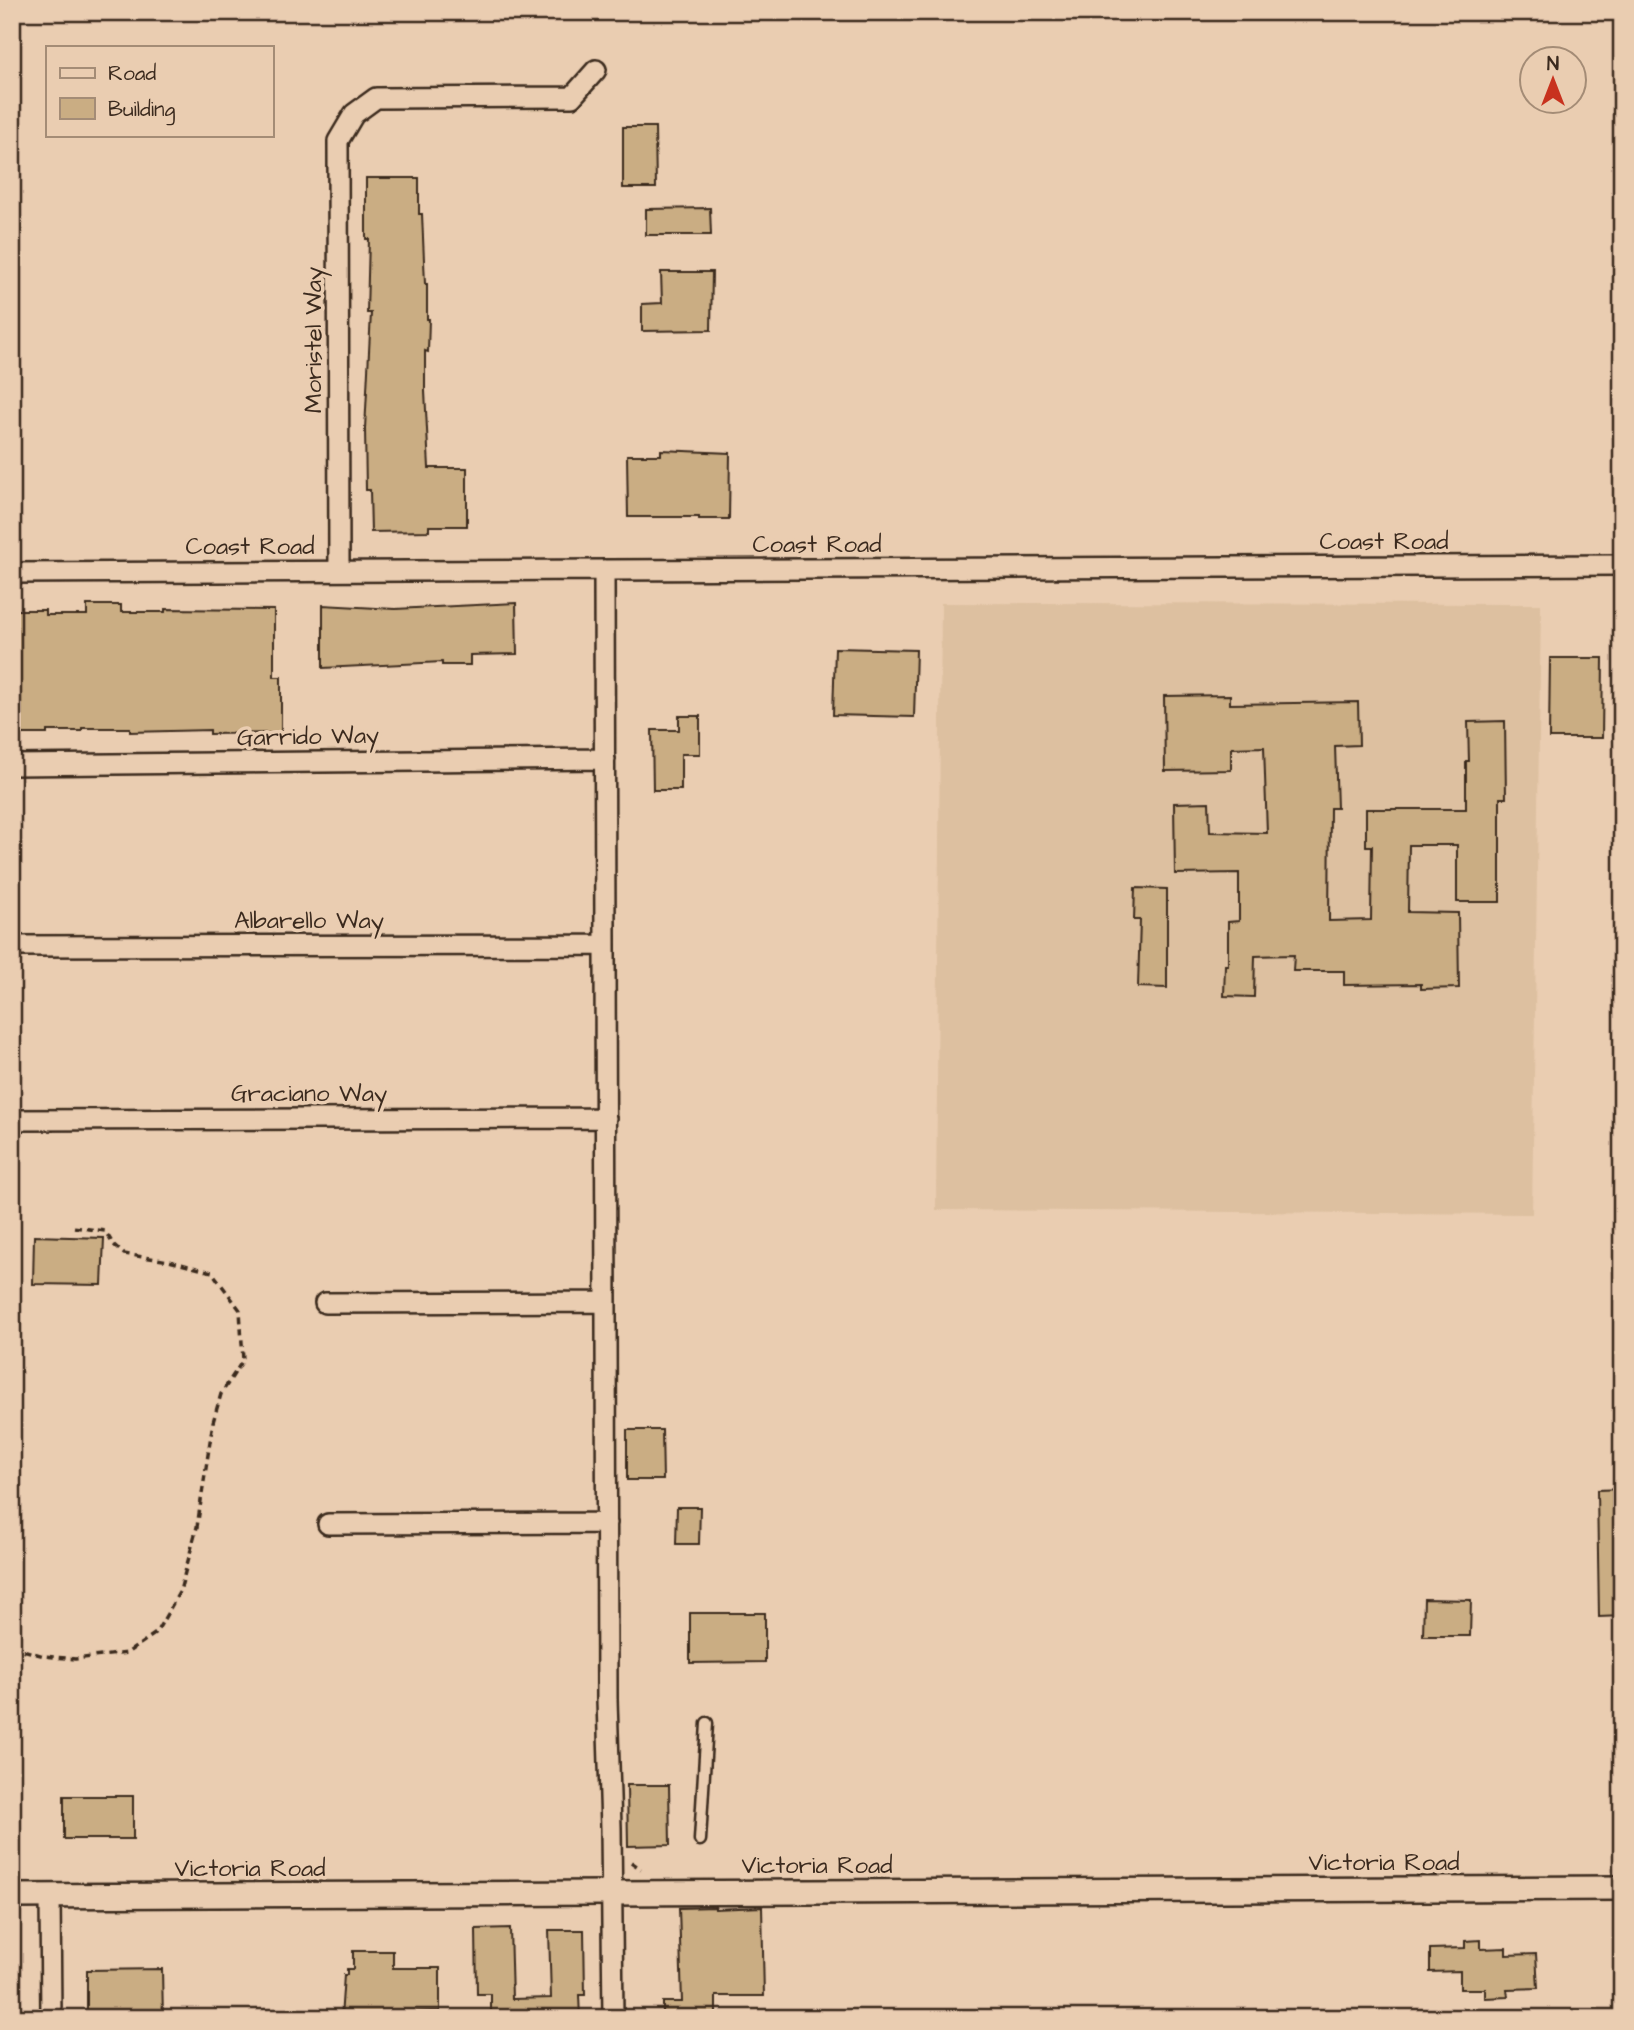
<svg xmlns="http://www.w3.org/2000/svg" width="1634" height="2030" viewBox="0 0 1634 2030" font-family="'Architects Daughter',sans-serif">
<rect width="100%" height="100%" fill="#eacdb1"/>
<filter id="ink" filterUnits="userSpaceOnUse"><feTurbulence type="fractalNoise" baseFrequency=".0143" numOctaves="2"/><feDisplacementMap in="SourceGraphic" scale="14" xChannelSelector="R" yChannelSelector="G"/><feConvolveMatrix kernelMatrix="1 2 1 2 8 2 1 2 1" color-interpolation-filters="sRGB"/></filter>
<g filter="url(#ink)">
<path fill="#ddc0a0" d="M 941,603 L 1541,604 L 1532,1214 L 936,1210 Z"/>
<path fill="#caad83" stroke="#3b2a1e" stroke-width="2" d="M 623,127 L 655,127 L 656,188 L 623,188 Z
M 366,178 L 419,178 L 419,214 L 422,214 L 425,284 L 427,284 L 427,319 L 429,319 L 428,352 L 425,351 L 425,391 L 429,468 L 467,468 L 467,526 L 429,526 L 429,531 L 371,532 L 370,490 L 366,490 L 365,429 L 371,313 L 367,313 L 369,239 L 366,239 Z
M 710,208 L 711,235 L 646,235 L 646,209 Z
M 661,272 L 712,272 L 711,330 L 642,331 L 642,304 L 662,303 Z
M 661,450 L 730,453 L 729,519 L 699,519 L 699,517 L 628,517 L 627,455 L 661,455 Z
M 516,603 L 517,654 L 470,655 L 470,665 L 442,665 L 442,662 L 323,668 L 323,605 L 395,609 Z
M 87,605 L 121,605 L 121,612 L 165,612 L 165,609 L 274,610 L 274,677 L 281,677 L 281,733 L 210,734 L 210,730 L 130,732 L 130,728 L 82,728 L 82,731 L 47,731 L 47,734 L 12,734 L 13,610 L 45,610 L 45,615 L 87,615 Z
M 835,648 L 916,650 L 914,717 L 833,715 Z
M 1550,658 L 1603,658 L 1602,738 L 1549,738 Z
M 1230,695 L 1230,704 L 1358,702 L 1359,745 L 1335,746 L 1337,808 L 1330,808 L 1329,921 L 1371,920 L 1372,846 L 1366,846 L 1366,809 L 1466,809 L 1466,761 L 1469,761 L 1468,722 L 1505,721 L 1506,798 L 1500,798 L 1500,902 L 1457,902 L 1457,845 L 1409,845 L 1408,912 L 1458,913 L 1459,988 L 1421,989 L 1421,984 L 1344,985 L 1344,971 L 1293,971 L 1294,955 L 1255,956 L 1254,997 L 1224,996 L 1225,965 L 1228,965 L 1228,922 L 1239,921 L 1239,873 L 1175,874 L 1174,803 L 1209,802 L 1210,832 L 1267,833 L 1264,747 L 1231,748 L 1231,770 L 1165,771 L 1164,696 Z
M 679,716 L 700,716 L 700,754 L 681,754 L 681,790 L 653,790 L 652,730 L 679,730 Z
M 1135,888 L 1167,889 L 1167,988 L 1138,987 L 1140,920 L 1134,920 Z
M 34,1236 L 104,1238 L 102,1285 L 33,1284 Z
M 627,1430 L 662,1430 L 663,1480 L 627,1480 Z
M 1622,1489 L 1622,1616 L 1599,1617 L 1597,1490 Z
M 677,1507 L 700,1507 L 699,1544 L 676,1544 Z
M 1424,1599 L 1471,1600 L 1470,1636 L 1423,1636 Z
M 690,1613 L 765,1613 L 765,1662 L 690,1663 Z
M 627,1785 L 669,1785 L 670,1845 L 628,1846 Z
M 64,1796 L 133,1796 L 133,1839 L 64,1839 Z
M 715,1907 L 715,1909 L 762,1907 L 764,1996 L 716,1996 L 716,2018 L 663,2018 L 663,2002 L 682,2002 L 679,1908 Z
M 510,1928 L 512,1999 L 551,1998 L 549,1930 L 584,1930 L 585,1995 L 579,1995 L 580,2018 L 491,2018 L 491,1994 L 477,1994 L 476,1929 Z
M 1481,1940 L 1481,1949 L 1506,1948 L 1506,1955 L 1536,1954 L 1538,1988 L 1507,1989 L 1508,1997 L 1485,1998 L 1485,1989 L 1460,1989 L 1460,1971 L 1430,1972 L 1430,1949 L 1465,1948 L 1465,1941 Z
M 353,1951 L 393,1951 L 393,1968 L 440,1968 L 440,2011 L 403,2012 L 403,2018 L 341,2018 L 344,1975 L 347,1975 L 347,1969 L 353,1969 Z
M 162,1969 L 163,2018 L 90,2018 L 90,2011 L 87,2011 L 87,1970 Z"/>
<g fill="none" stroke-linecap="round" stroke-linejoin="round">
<defs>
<path id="service" d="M 700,1840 L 707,1723"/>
<path id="minor" d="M 604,570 L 607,1700 L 611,1828 L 613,2018
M 339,571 L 338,141 L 354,114 L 376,98 L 572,97 L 596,70
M 12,573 L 1622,565
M 12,765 L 605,759
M 12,946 L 605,945
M 12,1120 L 606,1118
M 325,1303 L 606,1302
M 328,1524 L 607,1523
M 50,1896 L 51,2018"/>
<path id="tertiary" d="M 12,1896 L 1622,1888"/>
</defs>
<use href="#service" stroke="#3b2a1e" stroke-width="15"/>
<use href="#minor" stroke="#3b2a1e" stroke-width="24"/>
<use href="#tertiary" stroke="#3b2a1e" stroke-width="28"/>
<path stroke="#3b2a1e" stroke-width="3.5" stroke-dasharray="7 5" stroke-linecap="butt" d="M 12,1647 L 44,1656 L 75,1659 L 127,1653 L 156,1633 L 180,1591 L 197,1527 L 213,1422 L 221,1394 L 243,1360 L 240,1310 L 212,1272 L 169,1261 L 124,1254 L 113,1244 L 105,1231 L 73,1227
M 631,1862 L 641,1869"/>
<use href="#service" stroke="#eacdb1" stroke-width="10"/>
<use href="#minor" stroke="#eacdb1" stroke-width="19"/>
<use href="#tertiary" stroke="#eacdb1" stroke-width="23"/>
</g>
</g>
<g text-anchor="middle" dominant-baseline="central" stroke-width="7" stroke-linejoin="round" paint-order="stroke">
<g font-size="24" fill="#3b2a1e" stroke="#eacdb1">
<text transform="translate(314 340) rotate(-90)">Moristel Way</text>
<text x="1384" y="542">Coast Road</text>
<text x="817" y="545">Coast Road</text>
<text x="250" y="547">Coast Road</text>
<text transform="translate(308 737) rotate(-1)">Garrido Way</text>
<text x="309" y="921">Albarello Way</text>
<text x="309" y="1094">Graciano Way</text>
<text x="1384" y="1863">Victoria Road</text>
<text x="817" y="1866">Victoria Road</text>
<text x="250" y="1869">Victoria Road</text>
</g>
</g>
<rect width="1634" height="2030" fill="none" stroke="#eacdb1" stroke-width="42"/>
<rect x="21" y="21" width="1592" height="1988" fill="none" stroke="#3b2a1e" stroke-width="2.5" filter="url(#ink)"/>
<rect x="46" y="46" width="228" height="91" fill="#eacdb1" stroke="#a48c76" stroke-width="2"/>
<rect x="60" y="68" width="35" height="10" fill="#eacdb1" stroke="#a48c76" stroke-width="2"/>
<text x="108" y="80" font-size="21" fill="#3b2a1e">Road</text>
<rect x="60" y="98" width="35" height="21" fill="#caad83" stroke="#a48c76" stroke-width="2"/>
<text x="108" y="116" font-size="21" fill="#3b2a1e">Building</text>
<g transform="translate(1553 80)"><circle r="33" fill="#eacdb1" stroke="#a48c76" stroke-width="2"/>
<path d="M0-5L12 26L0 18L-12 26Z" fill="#c8321e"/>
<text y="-10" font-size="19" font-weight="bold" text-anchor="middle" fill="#3b2a1e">N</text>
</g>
</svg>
